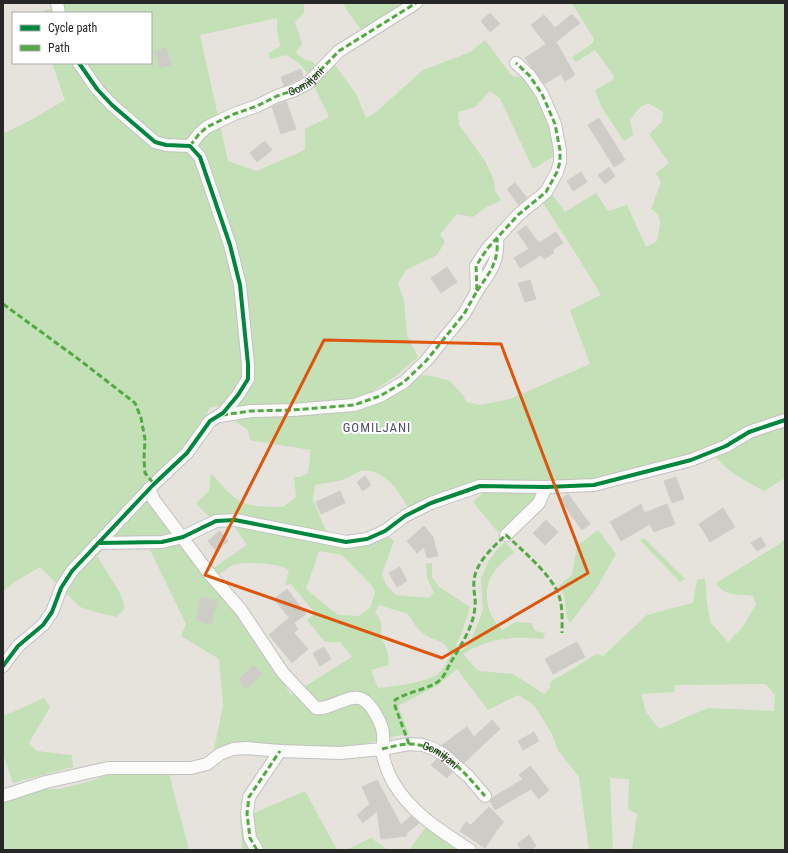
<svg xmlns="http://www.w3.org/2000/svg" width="788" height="853" viewBox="0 0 788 853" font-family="'Roboto Condensed',sans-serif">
<rect width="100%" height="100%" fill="#e5e3dc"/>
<path fill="#c3e0b6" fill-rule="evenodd" d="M 50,3 L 304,3 L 304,13 L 295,22 L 302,44 L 296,53 L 305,60 L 312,61 L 318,67 L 308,74 L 299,63 L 286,55 L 271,59 L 268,54 L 280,46 L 277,29 L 277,18 L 200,35 L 228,161 L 257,171 L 305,150 L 305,129 L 329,117 L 313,84 L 335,65 L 356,94 L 366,118 L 375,113 L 423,70 L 455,58 L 470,52 L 485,40 L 512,76 L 526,78 L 537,94 L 549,125 L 556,155 L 533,169 L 500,98 L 490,91 L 475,107 L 458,112 L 459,125 L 485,161 L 494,180 L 495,191 L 501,200 L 485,208 L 473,217 L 457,214 L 440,234 L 445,242 L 437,255 L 406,270 L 398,283 L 404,301 L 407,335 L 418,357 L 396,376 L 370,393 L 378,403 L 392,395 L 416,377 L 421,375 L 432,376 L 450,381 L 463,395 L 466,402 L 480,405 L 510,399 L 590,364 L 570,310 L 601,295 L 578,257 L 543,203 L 551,193 L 565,212 L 596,193 L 608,211 L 627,205 L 646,247 L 657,241 L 660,223 L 658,214 L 651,209 L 661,182 L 656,173 L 669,163 L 649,134 L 662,122 L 663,112 L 648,103 L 639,108 L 630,120 L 633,135 L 624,141 L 602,108 L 595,90 L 613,80 L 614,76 L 595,50 L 576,62 L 572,57 L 593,43 L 594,39 L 572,3 L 785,3 L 785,478 L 764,491 C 740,477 725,472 709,448 L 689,456 L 593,480 L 471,482 L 409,509 C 399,492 385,468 362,471 C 356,472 351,477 345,479 C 336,482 325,483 315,485 L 313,500 L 328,535 L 210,518 L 196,503 L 209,491 L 211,473 C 222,485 233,501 250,505 C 260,507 272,506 283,507 L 296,497 L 294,477 L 300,477 L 308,473 L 311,450 L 250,440 L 248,430 L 235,421 L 235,406 L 210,407 L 200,428 L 185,447 L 144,485 L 141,490 L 174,533 L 161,537 L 105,548 L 97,556 L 120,593 L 125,608 L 117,617 L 99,613 L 80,607 L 40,567 L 16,581 L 3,591 L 3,134 L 29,121 L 65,100 L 52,63 L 151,63 L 151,13 L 44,13 L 45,10 L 51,9 Z
M 342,3 L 401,3 L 402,4 L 361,30 Z
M 537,489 L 538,494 L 536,500 L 502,533 L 497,531 L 473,502 L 486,490 Z
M 232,523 L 306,539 L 306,541 L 354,547 L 364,546 L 386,535 L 394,541 L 382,574 L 386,585 L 396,595 L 429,598 L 434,592 L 427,578 L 426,564 L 432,563 L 432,577 L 439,587 L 470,607 L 462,632 L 456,645 L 461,651 L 470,643 L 483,610 L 481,579 L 488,562 L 495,552 L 505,542 L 514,552 C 506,559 496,567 491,577 C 484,589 486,610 495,621 C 497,625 501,627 503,630 L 515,622 L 532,623 L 535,631 L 545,633 L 543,639 C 512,636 490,638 463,654 L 478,671 L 513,674 L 544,694 L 551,687 L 549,684 L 552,681 L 597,654 L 603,656 L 647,615 L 693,603 L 697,580 L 705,578 L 707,602 L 710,622 L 728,642 L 743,627 L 756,604 L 753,596 C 738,593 726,598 716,583 L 778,545 L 785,539 L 785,850 L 632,850 L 637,814 L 628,809 L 629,779 L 610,778 L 613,850 L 589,850 L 579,777 L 558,750 L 552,734 L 534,705 L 518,695 L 488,710 L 457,669 L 438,685 L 398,706 L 409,734 L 395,736 L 364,744 L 333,747 L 214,750 L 223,705 L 219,659 L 181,636 L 186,624 L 150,550 L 181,543 L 238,612 L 291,695 L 352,657 L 340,642 L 325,642 L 307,620 L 315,613 L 291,584 L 285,585 L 289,570 C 279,563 244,561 233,565 C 228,567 222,573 217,576 L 212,569 L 247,545 ZM 319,551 L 342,555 L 372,586 L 375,593 L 370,608 L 359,616 L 338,615 L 306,589 ZM 379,605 L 408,614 C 413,622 417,629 424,634 C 438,644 442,636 451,655 C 447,661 444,669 439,673 C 427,683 394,686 378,688 L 371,670 L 388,665 C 390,654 386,646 380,636 C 383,624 382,622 375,612 ZM 766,684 L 775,695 L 774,711 L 708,708 L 659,729 L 646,712 L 641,694 L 674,692 L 675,685 Z
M 598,530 L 616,554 L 596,589 L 570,623 L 567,618 L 564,595 L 559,586 L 572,575 L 577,546 Z
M 644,538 L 685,579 L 680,582 L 640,540 Z
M 44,698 L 50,707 L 29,743 L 37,751 L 72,755 L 73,767 L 13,783 L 3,754 L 4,715 L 13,712 Z
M 112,773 L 169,774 L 189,850 L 3,850 L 3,803 L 27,791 L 43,789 L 60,789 L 91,781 Z
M 305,791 L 337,850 L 241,850 L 242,845 L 240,819 Z
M 427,826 L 462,850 L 409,850 Z
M 371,838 L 388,850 L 346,850 Z"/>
<path fill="#ceccc7" stroke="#d0cec9" d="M 490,13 L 500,24 L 490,32 L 481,21 Z
M 572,14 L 580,23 L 556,42 L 575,75 L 565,81 L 561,74 L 544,84 L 525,58 L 546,44 L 531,25 L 544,15 L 555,28 Z
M 166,48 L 171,65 L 160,68 L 155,51 Z
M 301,69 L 303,77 L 284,86 L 281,77 Z
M 286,101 L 296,129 L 281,134 L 272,107 Z
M 599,118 L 625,160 L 614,167 L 588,125 Z
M 265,141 L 272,150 L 257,162 L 250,153 Z
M 609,167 L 615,176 L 605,184 L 598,175 Z
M 581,172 L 587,182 L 573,191 L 567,181 Z
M 515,183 L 527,198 L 519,205 L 507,189 Z
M 526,226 L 539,243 L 556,232 L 563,243 L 552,250 L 554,253 L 544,259 L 541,255 L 520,268 L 514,258 L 529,249 L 517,232 Z
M 447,267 L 457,282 L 441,293 L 431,278 Z
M 530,280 L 536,299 L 525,302 L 518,283 Z
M 365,476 L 371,485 L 363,491 L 357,482 Z
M 676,477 L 684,499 L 672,503 L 664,481 Z
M 340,491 L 345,503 L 321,514 L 316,502 Z
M 568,494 L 590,524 L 582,530 L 560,500 Z
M 641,504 L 644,513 L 667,504 L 675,524 L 654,532 L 650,524 L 621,541 L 610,522 Z
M 723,508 L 735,527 L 710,542 L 699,524 Z
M 546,520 L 558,532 L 545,545 L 533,533 Z
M 424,526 L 433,537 L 438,556 L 427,558 L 424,547 L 417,553 L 407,541 Z
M 220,531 L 228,541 L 216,551 L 208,541 Z
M 761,537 L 766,546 L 757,551 L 751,543 Z
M 400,567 L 407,581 L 397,587 L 389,573 Z
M 287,589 L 306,614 L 294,623 L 298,629 L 294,633 L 308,649 L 292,663 L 269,635 L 289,618 L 292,621 L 274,599 Z
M 201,597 L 217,601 L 211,624 L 196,620 Z
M 577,642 L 585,657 L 553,674 L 545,659 Z
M 324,647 L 331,659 L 320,666 L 313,653 Z
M 253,665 L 262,674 L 246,689 L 238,680 Z
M 492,720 L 500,729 L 464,763 L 442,745 L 467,727 L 474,737 Z
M 534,732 L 539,741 L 523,750 L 518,741 Z
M 437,759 L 452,772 L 447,778 L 431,765 Z
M 530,766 L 549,790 L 539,799 L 531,789 L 495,810 L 490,801 L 492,798 L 523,779 L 519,775 Z
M 377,780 L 401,825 L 411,816 L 419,823 L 406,834 L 407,836 L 381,839 L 377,811 L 363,823 L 357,815 L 370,804 L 362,787 Z
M 489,807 L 504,822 L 497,830 L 485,848 L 460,831 L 466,822 L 471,825 Z
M 529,835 L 536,846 L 531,850 L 522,850 L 517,844 Z"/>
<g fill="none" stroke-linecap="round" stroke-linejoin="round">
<defs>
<g id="minor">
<path d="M 57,3 L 59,13"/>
<path d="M 190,146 L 199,134 L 207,127 L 234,114 L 257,106 L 277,96 L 295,90 L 308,83 L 339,51 L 416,3"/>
<path d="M 477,291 C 490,272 499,262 497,238"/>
<path d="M 220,416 L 251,411 L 292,410 L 354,405 L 380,396 L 404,382 L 426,361 L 464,314 L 477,291 L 476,266 L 487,249 L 518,215 L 546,192 L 557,172 L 560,162 L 560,150 L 555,124 L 542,94 L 529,75 L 516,63"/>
<path d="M 149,489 L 154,500 L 208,572 L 241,610 L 283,673 L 316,708 C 331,710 349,693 362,699 C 372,704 383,725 383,735 C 384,742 381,750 383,756 C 385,765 389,775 393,782 C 411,813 441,831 470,850"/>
<path d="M 506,535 L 539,503 L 546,487"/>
<path d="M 98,543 L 162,542 L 183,537 L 216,521 L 235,520 L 346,542 L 367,539 L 385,531 L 405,516 L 431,503 L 480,486 L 546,487 L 594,485 L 691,460 L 726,446 L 749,432 L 785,420"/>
<path d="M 3,666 L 18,646 L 43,625 L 52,612 L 61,588 L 72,571 L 154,484 L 187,453 L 210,421 L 223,413 L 238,395 L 248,379 L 248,364 L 240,285 L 230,245 L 200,157 L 190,146 L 166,145 L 155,142 L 112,105 L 97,89 L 79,63"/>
<path id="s1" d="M 3,796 L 46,782 L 108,768 L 191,768 L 207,764 L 220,754 L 233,749 L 246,748 L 280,751 L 340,753 L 382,749 L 409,744 L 423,745 L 434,749 L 444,755 L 469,777 L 485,796"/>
<path d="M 257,850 L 250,838 L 247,814 L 249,797 L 280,751"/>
</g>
</defs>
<use href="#minor" stroke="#c3c2c1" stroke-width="14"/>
<use href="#minor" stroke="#fbfbfa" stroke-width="12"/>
<g stroke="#53aa44" stroke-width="3" stroke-dasharray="6 3" stroke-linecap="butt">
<path id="s2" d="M 190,146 L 199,134 L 207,127 L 234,114 L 257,106 L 277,96 L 295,90 L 308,83 L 339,51 L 416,3"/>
<path d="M 477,291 C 490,272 499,262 497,238"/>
<path d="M 3,304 L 81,361 L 135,403 L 141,418 L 145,439 L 144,459 L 145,473 L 154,484"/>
<path d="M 222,415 L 251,411 L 292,410 L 354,405 L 380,396 L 404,382 L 426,361 L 464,314 L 477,291 L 476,266 L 487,249 L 518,215 L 546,192 L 557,172 L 560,162 L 560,150 L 555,124 L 542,94 L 529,75 L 516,63"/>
<path d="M 409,744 L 395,706 L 395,700 C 408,691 433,689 442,678 C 446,673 448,667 451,662 C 461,645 474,626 475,606 C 476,598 473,590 474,581 C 475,563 494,546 506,535 C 521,549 551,575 558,593 C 563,605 562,620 562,633"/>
<path d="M 382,749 C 391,747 401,744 410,744 C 442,745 465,773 485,796"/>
<path d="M 257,850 L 250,838 L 247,814 L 249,797 L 280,751"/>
</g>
<defs>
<path id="cycleway" d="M 98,543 L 162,542 L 183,537 L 216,521 L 235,520 L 346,542 L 367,539 L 385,531 L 405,516 L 431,503 L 480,486 L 546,487 L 594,485 L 691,460 L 726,446 L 749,432 L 785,420
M 3,666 L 18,646 L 43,625 L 52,612 L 61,588 L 72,571 L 154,484 L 187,453 L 210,421 L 223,413 L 238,395 L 248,379 L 248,364 L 240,285 L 230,245 L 200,157 L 190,146 L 166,145 L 155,142 L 112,105 L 97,89 L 79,63"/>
</defs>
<use href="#cycleway" stroke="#fff" stroke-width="6"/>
<use href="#cycleway" stroke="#00873e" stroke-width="4"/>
</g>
<path fill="none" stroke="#de560d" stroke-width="3" stroke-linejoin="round" d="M 324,340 L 501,344 L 588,573 L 442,658 L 205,575 Z"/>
<g text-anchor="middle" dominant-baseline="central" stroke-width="4" stroke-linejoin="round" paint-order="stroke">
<g font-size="11" fill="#272727" stroke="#fff">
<text stroke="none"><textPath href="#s2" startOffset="135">Gomiljani</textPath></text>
<text stroke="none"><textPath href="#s1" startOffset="450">Gomiljani</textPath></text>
</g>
<g font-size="13" letter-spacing="1" fill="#4a4d74" stroke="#fff">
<text x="377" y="427">GOMILJANI</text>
</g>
</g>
<rect width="788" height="853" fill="none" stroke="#272727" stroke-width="8"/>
<rect x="12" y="12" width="140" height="52" fill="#ffffff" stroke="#a9a9a9"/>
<rect x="20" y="25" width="20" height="6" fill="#00873e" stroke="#a9a9a9"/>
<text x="48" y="32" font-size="12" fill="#272727">Cycle path</text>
<rect x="20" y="45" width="20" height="6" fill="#53aa44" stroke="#a9a9a9"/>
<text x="48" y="52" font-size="12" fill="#272727">Path</text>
</svg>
